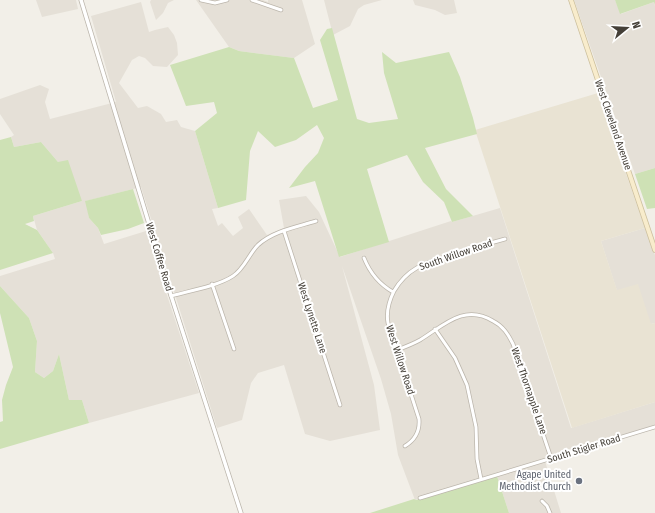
<svg xmlns="http://www.w3.org/2000/svg" width="655" height="513" viewBox="0 0 655 513" font-family="'Fira Sans Condensed',sans-serif">
<rect width="100%" height="100%" fill="#f2efe8"/>
<path fill="#e5e0d7" d="M 36,0 L 76,0 L 78,9 L 42,17 Z
M 151,0 L 174,0 L 168,3 L 163,13 L 156,20 L 150,2 Z
M 196,0 L 263,0 L 268,2 L 268,0 L 302,0 L 315,44 L 294,58 L 239,51 L 229,47 Z
M 324,0 L 382,0 L 364,5 L 358,9 L 350,26 L 333,35 Z
M 413,0 L 454,0 L 457,13 L 445,15 L 435,10 L 415,5 Z
M 574,0 L 615,0 L 621,14 L 654,2 L 655,6 L 655,168 L 635,174 Z
M 141,2 L 149,32 L 155,30 L 168,27 L 174,35 L 177,43 L 178,55 L 167,67 L 153,66 L 145,58 L 139,56 L 132,60 L 119,83 L 138,108 L 147,106 L 161,114 L 166,122 L 177,120 L 181,127 L 195,131 L 218,208 L 212,209 L 218,226 L 222,223 L 233,236 L 243,228 L 238,217 L 249,209 L 267,235 L 284,228 L 279,200 L 306,196 L 319,212 L 340,257 L 451,221 L 452,222 L 500,208 L 571,428 L 655,402 L 655,425 L 544,458 L 561,513 L 509,513 L 497,476 L 415,500 L 398,455 L 391,414 L 381,379 L 342,266 L 374,385 L 380,430 L 330,441 L 305,434 L 284,365 L 258,373 L 251,383 L 242,420 L 217,428 L 141,187 L 86,201 L 89,218 L 98,228 L 104,244 L 146,231 L 199,393 L 89,423 L 82,400 L 69,400 L 59,354 L 53,371 L 44,378 L 35,372 L 37,341 L 29,318 L 0,286 L 0,276 L 55,259 L 53,253 L 37,230 L 33,216 L 82,201 L 58,162 L 41,142 L 14,147 L 11,137 L 14,135 L 0,114 L 0,99 L 40,85 L 49,89 L 45,102 L 50,119 L 116,102 L 91,16 Z
M 645,228 L 655,255 L 655,323 L 651,324 L 617,291 L 601,241 Z"/>
<path fill="#e9e3d3" d="M 598,93 L 645,228 L 601,241 L 617,290 L 638,284 L 651,324 L 655,323 L 655,402 L 572,428 L 475,130 Z"/>
<path fill="#cee1b5" d="M 615,0 L 655,0 L 655,5 L 654,2 L 620,14 Z
M 332,28 L 357,119 L 369,123 L 398,119 L 384,73 L 382,52 L 396,63 L 449,52 L 460,77 L 473,118 L 477,134 L 425,148 L 446,189 L 473,216 L 452,222 L 444,202 L 423,182 L 407,155 L 367,169 L 389,242 L 339,257 L 315,181 L 289,188 L 305,167 L 318,153 L 324,138 L 317,125 L 296,140 L 275,147 L 258,131 L 250,151 L 246,200 L 218,208 L 195,131 L 217,113 L 214,102 L 186,106 L 170,65 L 229,47 L 239,51 L 294,58 L 313,108 L 338,100 L 320,40 L 327,29 Z
M 11,137 L 14,147 L 41,142 L 58,162 L 68,160 L 82,201 L 33,216 L 34,221 L 25,224 L 37,230 L 53,253 L 0,270 L 0,140 Z
M 655,168 L 655,208 L 647,209 L 635,174 Z
M 133,189 L 144,223 L 128,229 L 101,235 L 98,228 L 89,218 L 85,201 Z
M 0,286 L 29,318 L 37,341 L 35,372 L 44,378 L 53,371 L 59,354 L 69,400 L 82,400 L 89,423 L 0,449 L 0,422 L 3,421 L 2,400 L 6,385 L 13,367 L 0,313 Z
M 497,476 L 509,513 L 370,513 L 414,499 L 416,500 Z"/>
<g fill="none" stroke-linecap="round" stroke-linejoin="round">
<defs>
<path id="minor" d="M 201,0 L 215,3 L 227,0
M 252,0 L 281,10
M 284,231 L 340,405
M 364,258 C 370,273 379,284 393,292
M 212,284 L 234,349
M 171,296 C 189,291 218,286 233,276 C 244,269 249,254 258,245 C 273,231 297,227 316,221
M 435,329 L 455,358 L 467,385 L 476,427 L 477,459 L 481,479
M 397,350 C 405,347 413,344 420,340 C 443,326 464,303 493,321 C 503,326 508,334 513,344 L 551,458
M 405,446 C 415,440 420,431 419,419 L 388,323 C 386,312 389,301 394,291 C 410,264 431,262 458,253 C 474,248 489,243 505,239
M 420,498 L 655,427
M 542,501 L 547,506 L 550,513"/>
<path id="tertiary" d="M 81,0 L 167,283 L 241,513"/>
<path id="secondary" d="M 571,0 L 655,250"/>
</defs>
<use href="#minor" stroke="#bcb6ac" stroke-width="4.5"/>
<use href="#tertiary" stroke="#bcb6ac" stroke-width="5"/>
<use href="#secondary" stroke="#ccbf9d" stroke-width="5.5"/>
<use href="#minor" stroke="#fff" stroke-width="3"/>
<use href="#tertiary" stroke="#fff" stroke-width="3.5"/>
<use href="#secondary" stroke="#f8eccc" stroke-width="4"/>
</g>
<circle fill="#6b7280" stroke="#fff" stroke-width="1.5" cx="579" cy="481" r="4"/>
<g text-anchor="middle" dominant-baseline="central" stroke-width="4" stroke-linejoin="round" paint-order="stroke">
<g font-size="10" fill="#443f37" stroke="#fff">
<text transform="translate(613 125) rotate(71)">West Cleveland Avenue</text>
<text transform="translate(456 255) rotate(-19)">South Willow Road</text>
<text transform="translate(159 257) rotate(73)">West Coffee Road</text>
<text transform="translate(312 318) rotate(72)">West Lynette Lane</text>
<text transform="translate(400 360) rotate(72)">West Willow Road</text>
<text transform="translate(529 391) rotate(71)">West Thornapple Lane</text>
<text transform="translate(584 449) rotate(-17)">South Stigler Road</text>
</g>
<g font-size="10" fill="#5b616d" stroke="#fff" text-anchor="end">
<text x="571" y="475">Agape United<tspan x="571" dy="12">Methodist Church</tspan></text>
</g>
</g>
<g transform="translate(627 28) rotate(72)" stroke="#ffffff" stroke-width="3" paint-order="stroke">
<path d="M0-3L7 15L0 10L-7 15Z" fill="#443f37"/>
<text y="-6" font-size="11" font-weight="bold" text-anchor="middle" fill="#443f37">N</text>
</g>
</svg>
